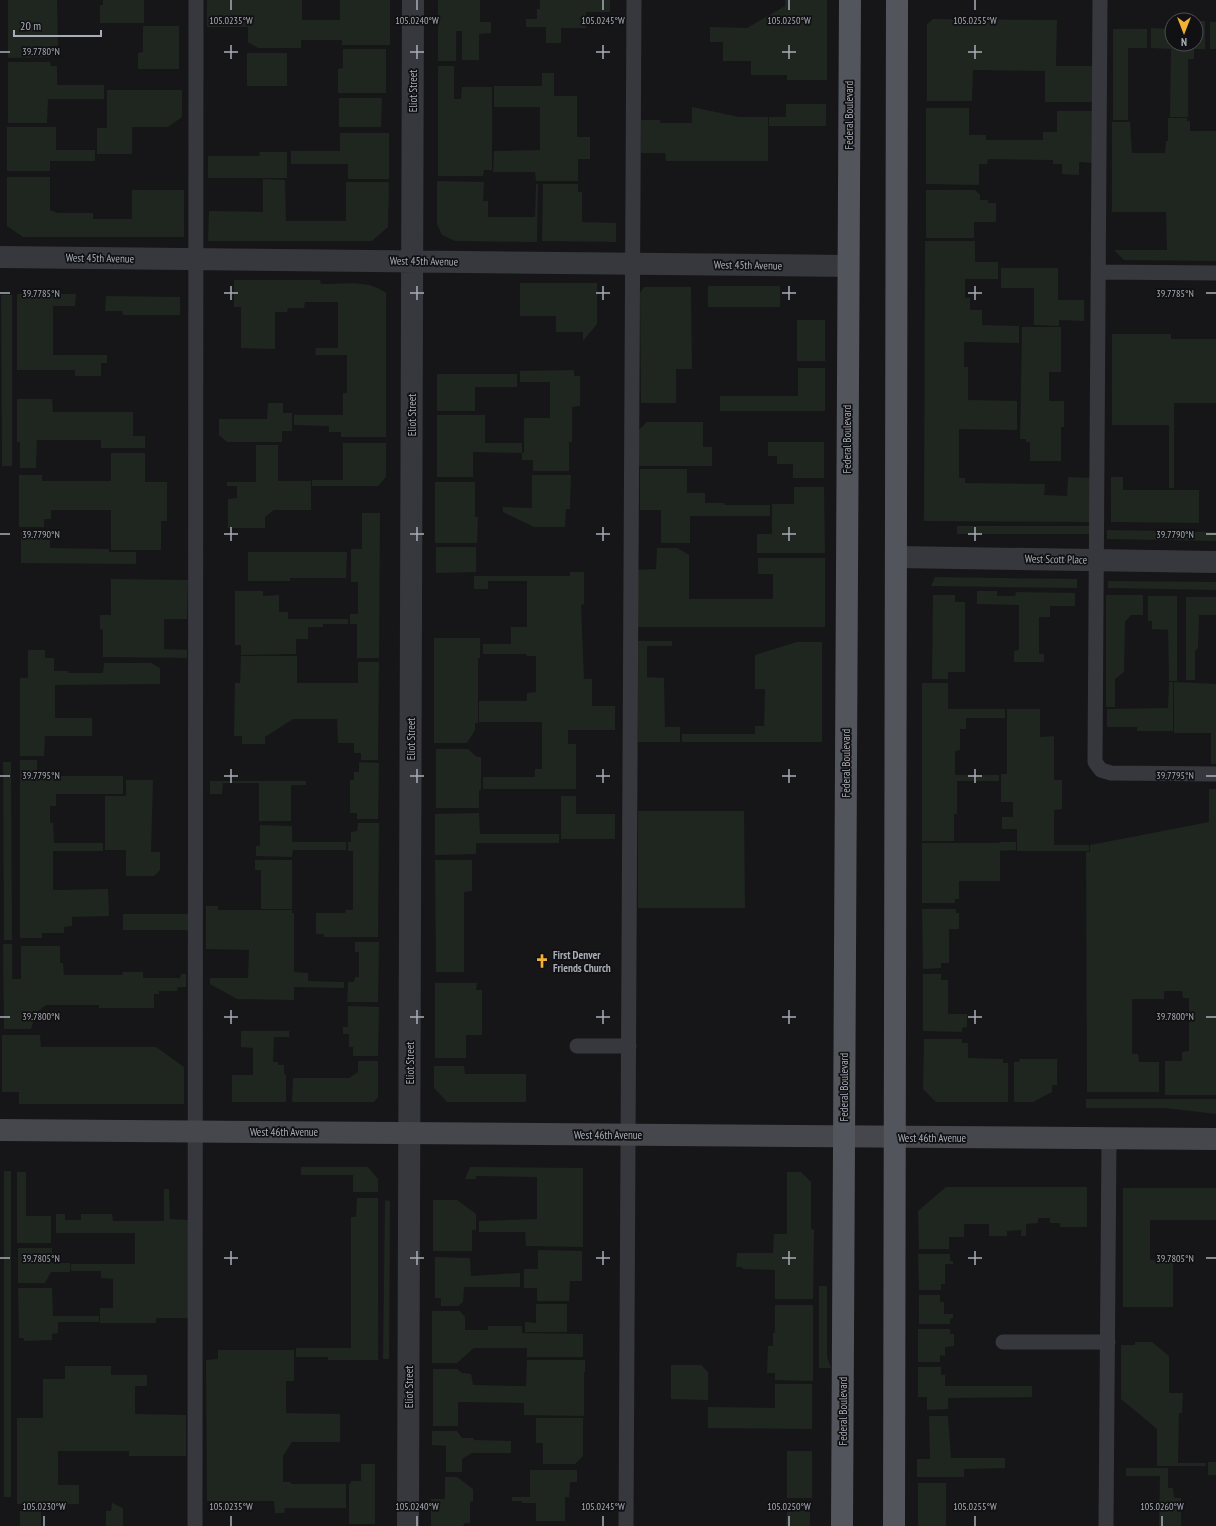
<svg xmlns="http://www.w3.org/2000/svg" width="1216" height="1526" viewBox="0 0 1216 1526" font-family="'PT Sans Narrow',sans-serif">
<rect width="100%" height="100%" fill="#161618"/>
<path fill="#1e261f" d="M 8,0 L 57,0 L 58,46 L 50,46 L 50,57 L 8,58 Z
M 103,0 L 144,0 L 144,23 L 100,23 L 100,5 L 103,5 Z
M 207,0 L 302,0 L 302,20 L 340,20 L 340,0 L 390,0 L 390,45 L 342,45 L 342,40 L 301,40 L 301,48 L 258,48 L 248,42 L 248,27 L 207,27 Z
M 438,0 L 480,0 L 480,22 L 491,22 L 491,33 L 479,34 L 479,60 L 462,60 L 462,31 L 456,31 L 456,61 L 438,61 Z
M 540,0 L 610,0 L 610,12 L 586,12 L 586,28 L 561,28 L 561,43 L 546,43 L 546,27 L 526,27 L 526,19 L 537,19 L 537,9 L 540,9 Z
M 785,0 L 827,0 L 827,80 L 787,80 L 787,75 L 751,75 L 751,61 L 723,61 L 723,42 L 710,42 L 710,27 L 747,28 L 785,6 Z
M 933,19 L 1057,20 L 1056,66 L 1092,66 L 1092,102 L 1045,102 L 1045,71 L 973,70 L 972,101 L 927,101 L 927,24 Z
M 1196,21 L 1205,21 L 1205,49 L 1194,49 L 1194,59 L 1188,59 L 1188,117 L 1170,117 L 1171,49 L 1151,48 L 1151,28 L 1172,29 L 1172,44 L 1196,44 Z
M 1210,22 L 1216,22 L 1216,49 L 1210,49 Z
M 143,26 L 179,26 L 179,69 L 138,69 L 138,53 L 143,52 Z
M 1113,29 L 1147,29 L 1147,48 L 1128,48 L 1128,120 L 1113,120 Z
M 343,49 L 386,49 L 386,93 L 338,93 L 338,69 L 343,68 Z
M 247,53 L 287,53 L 287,86 L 247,86 Z
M 8,62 L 50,62 L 51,66 L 57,66 L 57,85 L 104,85 L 104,99 L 48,99 L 47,123 L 8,123 Z
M 438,66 L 454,66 L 454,99 L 461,99 L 462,87 L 492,87 L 492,170 L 484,170 L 483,176 L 438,176 Z
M 542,73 L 554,73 L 554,96 L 577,96 L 577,137 L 590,137 L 590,159 L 578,159 L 578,181 L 536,181 L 535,172 L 493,172 L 494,151 L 540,150 L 540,107 L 494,107 L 494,86 L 542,86 Z
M 107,90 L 182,90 L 182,117 L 168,127 L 132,127 L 132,154 L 97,154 L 97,128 L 107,128 Z
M 339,98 L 382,98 L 381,127 L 339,127 Z
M 786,104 L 826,104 L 826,126 L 769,126 L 769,117 L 786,117 Z
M 692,107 L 739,117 L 768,117 L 768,161 L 666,161 L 665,153 L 641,153 L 641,120 L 660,120 L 660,123 L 692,123 Z
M 926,108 L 969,108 L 969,135 L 986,135 L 986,140 L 1043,140 L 1043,132 L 1057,132 L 1057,111 L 1093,111 L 1093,163 L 1079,162 L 1079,175 L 1062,174 L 1062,164 L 1053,164 L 1053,160 L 988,159 L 987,164 L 979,164 L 979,185 L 926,184 Z
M 1168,118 L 1187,118 L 1187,121 L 1190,121 L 1190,131 L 1216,131 L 1216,261 L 1124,260 L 1114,250 L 1167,250 L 1166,212 L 1112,212 L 1112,122 L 1130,122 L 1132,153 L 1165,153 L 1166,141 L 1168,141 Z
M 7,127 L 56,127 L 56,150 L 95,150 L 95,161 L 50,161 L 50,171 L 7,171 Z
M 340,133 L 389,133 L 389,179 L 348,179 L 348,164 L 291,164 L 291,151 L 340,151 Z
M 260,152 L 287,152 L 287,178 L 208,178 L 208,156 L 259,156 Z
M 7,177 L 50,177 L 50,210 L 58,213 L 93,213 L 93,219 L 132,219 L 132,190 L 184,190 L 184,237 L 23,237 L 7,226 Z
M 263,179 L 285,180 L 286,221 L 346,221 L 346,182 L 389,182 L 388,227 L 372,241 L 208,241 L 209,211 L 263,212 Z
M 437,181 L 484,182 L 483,201 L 488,201 L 488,217 L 535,217 L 536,184 L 538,184 L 537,242 L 455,241 L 442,235 L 437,224 Z
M 543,184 L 578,184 L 578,192 L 582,192 L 582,222 L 616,223 L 616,242 L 542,241 Z
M 926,190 L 975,190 L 980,195 L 980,200 L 988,200 L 988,203 L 996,203 L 996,222 L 974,222 L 974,238 L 926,238 Z
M 925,241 L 975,241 L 975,262 L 998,262 L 998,279 L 965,279 L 965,298 L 970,298 L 970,310 L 982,310 L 982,325 L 1019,326 L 1019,343 L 964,342 L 964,367 L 968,367 L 968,400 L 1017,401 L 1017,430 L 959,429 L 959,478 L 965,478 L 965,483 L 1045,484 L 1044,495 L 1067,496 L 1068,477 L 1092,478 L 1092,522 L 924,521 Z
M 1001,268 L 1058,268 L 1058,300 L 1084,300 L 1084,321 L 1059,320 L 1059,326 L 1034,325 L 1034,288 L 1001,288 Z
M 234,280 L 320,280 L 321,284 C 342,284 369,279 386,293 L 386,437 L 341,437 L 341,432 L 329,432 L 329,426 L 294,425 L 294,415 L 343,415 L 343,393 L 347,393 L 347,355 L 315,355 L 316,348 L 338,348 L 338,302 L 305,302 L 304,308 L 288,308 L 287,312 L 275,312 L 275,349 L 241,348 L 241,307 L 234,307 Z
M 520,283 L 597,283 L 597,324 L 583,341 L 583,332 L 556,332 L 556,316 L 520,316 Z
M 708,286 L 780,286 L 780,307 L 708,307 Z
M 644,287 L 691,287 L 692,369 L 676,369 L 676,403 L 641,403 L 640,293 Z
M 17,294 L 76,294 L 75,306 L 53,306 L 53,355 L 107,355 L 107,363 L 101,363 L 101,376 L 75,376 L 75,370 L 17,370 Z
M 1,295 L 12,295 L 12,466 L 2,466 Z
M 106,296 L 180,297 L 180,315 L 123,315 L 122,311 L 105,311 Z
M 797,320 L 825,320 L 825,361 L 797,361 Z
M 1022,327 L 1061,327 L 1061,372 L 1049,372 L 1049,401 L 1064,401 L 1064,427 L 1061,427 L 1061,461 L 1030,461 L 1030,442 L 1026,442 L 1026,439 L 1020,439 Z
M 1112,334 L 1171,334 L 1171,339 L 1216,339 L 1216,403 L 1174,403 L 1174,488 L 1169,488 L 1169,425 L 1112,425 Z
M 798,368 L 825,368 L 825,411 L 720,411 L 720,396 L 798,396 Z
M 574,370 L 574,376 L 580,376 L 580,406 L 572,407 L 572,442 L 569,442 L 569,471 L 533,471 L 533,460 L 522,460 L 522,453 L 473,452 L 473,477 L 437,477 L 437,415 L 485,415 L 485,443 L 522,443 L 522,452 L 524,453 L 524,418 L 550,418 L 550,382 L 520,382 L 520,371 Z
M 437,374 L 517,374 L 517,387 L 475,387 L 475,411 L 437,411 Z
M 17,399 L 52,399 L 53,412 L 133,412 L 133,436 L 145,436 L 145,448 L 101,448 L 101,440 L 37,440 L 36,468 L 20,468 L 20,442 L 17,442 Z
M 268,403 L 283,403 L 283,413 L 292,413 L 292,431 L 282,431 L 282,442 L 227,442 L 219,435 L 219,419 L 267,419 Z
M 647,422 L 703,422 L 703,447 L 712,447 L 712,466 L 639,466 L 639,430 Z
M 768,442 L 824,442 L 824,478 L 793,478 L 793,464 L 777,464 L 777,456 L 768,456 Z
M 343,443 L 386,443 L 386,477 L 378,486 L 312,486 L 312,480 L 343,480 Z
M 256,445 L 278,445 L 278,481 L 311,481 L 311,510 L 274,510 L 265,517 L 265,528 L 228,528 L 228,499 L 237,498 L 237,486 L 227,486 L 227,482 L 256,482 Z
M 111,453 L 145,453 L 145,482 L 167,482 L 167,521 L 161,521 L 161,550 L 111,550 L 111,510 L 51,510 L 51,519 L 44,519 L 44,527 L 19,527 L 19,475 L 42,475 L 42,481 L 111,481 Z
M 640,469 L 687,469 L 687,493 L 705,493 L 705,503 L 724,503 L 725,505 L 770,505 L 770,516 L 690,516 L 690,543 L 661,543 L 661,510 L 640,510 Z
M 532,475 L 571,475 L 570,509 L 566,509 L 565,527 L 534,527 L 503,512 L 503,507 L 532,508 Z
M 1111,477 L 1123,477 L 1123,490 L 1199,490 L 1199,523 L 1111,522 Z
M 435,482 L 475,482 L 475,517 L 478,517 L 477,543 L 435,543 Z
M 794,487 L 824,487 L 825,553 L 757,553 L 757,534 L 772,534 L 772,504 L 794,504 Z
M 362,513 L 380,513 L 379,658 L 357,658 L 357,624 L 350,624 L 350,614 L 358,614 L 358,582 L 351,582 L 351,549 L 362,549 Z
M 957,526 L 1090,526 L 1090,534 L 957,534 Z
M 1107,530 L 1216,532 L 1216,541 L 1107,539 Z
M 21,531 L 42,531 L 42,540 L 50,540 L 50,548 L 109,549 L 109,552 L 136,552 L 136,564 L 21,563 Z
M 436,547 L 476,547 L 476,572 L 436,573 Z
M 657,548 L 677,548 L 689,555 L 689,599 L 773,599 L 773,574 L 758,574 L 758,558 L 825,558 L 825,627 L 634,627 L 634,570 L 656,569 Z
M 248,552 L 347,552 L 346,578 L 290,578 L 290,581 L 248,581 Z
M 570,572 L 584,572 L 584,604 L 581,605 L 584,679 L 592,679 L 592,706 L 615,706 L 615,730 L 568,730 L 568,744 L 576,744 L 576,789 L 483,789 L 483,777 L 535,777 L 535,769 L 542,769 L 542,722 L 479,722 L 479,701 L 527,701 L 527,693 L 536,692 L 536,656 L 527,656 L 526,654 L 483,654 L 483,644 L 511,644 L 511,627 L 527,627 L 527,581 L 488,581 L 488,589 L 474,589 L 474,576 L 570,576 Z
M 935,577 L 1077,579 L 1077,588 L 931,586 Z
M 111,579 L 188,580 L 187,619 L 164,619 L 164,649 L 187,650 L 187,658 L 103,657 L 103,630 L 100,629 L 100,615 L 111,615 Z
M 1108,581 L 1216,582 L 1216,590 L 1108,588 Z
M 235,591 L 263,591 L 263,596 L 279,595 L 279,612 L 288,612 L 288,619 L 348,619 L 348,624 L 323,624 L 323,627 L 308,627 L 308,639 L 296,639 L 296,654 L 241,655 L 241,645 L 235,645 Z
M 977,591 L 997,591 L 997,596 L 1015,596 L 1016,592 L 1075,593 L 1075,606 L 1050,606 L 1050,617 L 1039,617 L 1039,654 L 1044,654 L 1044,662 L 1014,662 L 1014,651 L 1019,650 L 1019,605 L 977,604 Z
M 933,595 L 955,595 L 955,602 L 965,602 L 965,672 L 948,672 L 948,679 L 932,679 Z
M 1106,595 L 1143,595 L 1143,615 L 1131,615 L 1125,622 L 1124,672 L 1115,679 L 1115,707 L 1106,707 Z
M 1148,596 L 1177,596 L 1177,681 L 1169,681 L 1168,630 L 1152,629 L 1152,621 L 1148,621 Z
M 1186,597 L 1216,597 L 1216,615 L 1199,615 L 1198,648 L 1195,651 L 1195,680 L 1186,680 Z
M 434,638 L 480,638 L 480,658 L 478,658 L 478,723 L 475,723 L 475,730 L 467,743 L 434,743 Z
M 638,641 L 672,641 L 672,646 L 647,646 L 647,677 L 664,678 L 665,727 L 680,727 L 680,742 L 638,742 Z
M 797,642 L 822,642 L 822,742 L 682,742 L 682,734 L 755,734 L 755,726 L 764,726 L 765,689 L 755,689 L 755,655 Z
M 28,650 L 45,650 L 45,658 L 54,658 L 54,671 L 68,671 L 68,673 L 103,673 L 104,663 L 151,663 L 160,668 L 160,684 L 55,685 L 55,718 L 92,718 L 92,736 L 45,736 L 44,756 L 20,756 L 20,678 L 28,678 Z
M 241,656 L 297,656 L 297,683 L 358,683 L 358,662 L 379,662 L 378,760 L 361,760 L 361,753 L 354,753 L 354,743 L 338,743 L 337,719 L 293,719 L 265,737 L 265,744 L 242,744 L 242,736 L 234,736 L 235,683 L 240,683 Z
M 1169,682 L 1173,682 L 1173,731 L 1137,731 L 1137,727 L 1107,727 L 1107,709 L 1168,708 Z
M 1174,682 L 1216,684 L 1216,764 L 1211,764 L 1211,733 L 1174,733 Z
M 922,683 L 948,683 L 948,709 L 1005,709 L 1005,718 L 966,718 L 966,729 L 960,729 L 960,750 L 955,751 L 955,775 L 999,775 L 999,781 L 957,781 L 957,814 L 954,814 L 954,841 L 922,841 Z
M 1007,709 L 1040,709 L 1040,737 L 1054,736 L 1054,780 L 1062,780 L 1062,809 L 1054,810 L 1054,845 L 1089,845 L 1089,851 L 1017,851 L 1017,829 L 1002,829 L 1002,817 L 1013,817 L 1013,802 L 1001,802 L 1001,774 L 1007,774 Z
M 436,749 L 468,749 L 477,757 L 481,757 L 481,790 L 479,790 L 479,808 L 436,808 Z
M 20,760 L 37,760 L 37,776 L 123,776 L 123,794 L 56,794 L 56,806 L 50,806 L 50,823 L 53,823 L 54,843 L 103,843 L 103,851 L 53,851 L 53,890 L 108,889 L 109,916 L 72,917 L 72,926 L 64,927 L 64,933 L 42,933 L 42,938 L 20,938 Z
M 3,762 L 11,762 L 12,940 L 4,940 Z
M 359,762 L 379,763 L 378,819 L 357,819 L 357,813 L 350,813 L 350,780 L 354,780 L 354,772 L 359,772 Z
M 126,780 L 153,780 L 151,852 L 160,852 L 160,870 L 154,876 L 126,876 L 126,850 L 105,850 L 105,796 L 126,796 Z
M 210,781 L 306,781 L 306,785 L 291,785 L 291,821 L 259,821 L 259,783 L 223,783 L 222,794 L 210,794 Z
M 1209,789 L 1216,789 L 1216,1095 L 1165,1095 L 1165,1061 L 1182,1061 L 1182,1052 L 1189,1051 L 1189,998 L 1183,998 L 1182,991 L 1164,991 L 1164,999 L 1132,999 L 1132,1054 L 1138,1054 L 1139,1062 L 1159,1062 L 1159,1092 L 1087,1092 L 1086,852 L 1090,852 L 1090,845 L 1209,822 Z
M 561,796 L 576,796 L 576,814 L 615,814 L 615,839 L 561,839 Z
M 638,811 L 744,811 L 745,908 L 638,908 Z
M 479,813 L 480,834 L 559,834 L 559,843 L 476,843 L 476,854 L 435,855 L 435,814 Z
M 358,823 L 379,823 L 378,937 L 324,937 L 324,934 L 316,934 L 316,913 L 345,913 L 346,910 L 353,910 L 353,851 L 348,851 L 348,842 L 351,842 L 351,832 L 357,831 Z
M 260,825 L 292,826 L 292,842 L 346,842 L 346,850 L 293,850 L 292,857 L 256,856 L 256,846 L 260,846 Z
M 1000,842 L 1016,842 L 1016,850 L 1000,851 L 1000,881 L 959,881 L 959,899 L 955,899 L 955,903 L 922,903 L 922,843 L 999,843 Z
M 255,860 L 292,860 L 292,909 L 261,909 L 261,870 L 255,870 Z
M 435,860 L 472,860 L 472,891 L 464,892 L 464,972 L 436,972 Z
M 206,906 L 218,906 L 218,910 L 292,910 L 292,913 L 294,913 L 294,972 L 308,973 L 308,981 L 344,982 L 344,988 L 294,987 L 294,1000 L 237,999 L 210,984 L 210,978 L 248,978 L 249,950 L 206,949 Z
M 922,909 L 956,909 L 956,913 L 959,913 L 959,929 L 949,929 L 949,963 L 941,963 L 941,968 L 923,969 Z
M 123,914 L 189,914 L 189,930 L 123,930 Z
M 355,942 L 379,942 L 378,1002 L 347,1002 L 348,982 L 354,982 L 355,977 L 359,977 L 359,952 L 355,952 Z
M 3,944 L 12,944 L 12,979 L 21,979 L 21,946 L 60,946 L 60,963 L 63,963 L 64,975 L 122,975 L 123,972 L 143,972 L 143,978 L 180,978 L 181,974 L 186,974 L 186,987 L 178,987 L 177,991 L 159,991 L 159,994 L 154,994 L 154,1008 L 99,1008 L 99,1005 L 46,1005 L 36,1013 L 31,1029 L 4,1029 Z
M 923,974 L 941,974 L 941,980 L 948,980 L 948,1014 L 967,1014 L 967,1027 L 962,1028 L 962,1032 L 923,1031 Z
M 435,983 L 477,983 L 476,990 L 482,990 L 482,1035 L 466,1035 L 466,1058 L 435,1058 Z
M 348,1006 L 379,1007 L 378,1056 L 353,1056 L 353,1047 L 349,1047 L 349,1034 L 343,1034 L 343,1027 L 348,1027 Z
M 241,1031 L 289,1031 L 289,1037 L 274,1037 L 273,1062 L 278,1062 L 278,1065 L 284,1065 L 284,1074 L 286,1075 L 286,1102 L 232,1102 L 232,1075 L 253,1075 L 253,1048 L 241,1047 Z
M 2,1035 L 40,1035 L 41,1047 L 156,1047 L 184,1067 L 184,1104 L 19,1104 L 19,1092 L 2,1092 Z
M 924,1039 L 962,1039 L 962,1043 L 968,1043 L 968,1058 L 1003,1059 L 1003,1063 L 1008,1063 L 1008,1102 L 936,1102 L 923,1089 Z
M 1020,1059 L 1057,1059 L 1057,1085 L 1052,1085 L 1052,1092 L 1033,1102 L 1014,1102 L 1014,1062 L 1019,1062 Z
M 358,1061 L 378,1061 L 378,1097 L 374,1102 L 292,1102 L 293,1078 L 349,1078 L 358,1072 Z
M 434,1066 L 464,1066 L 465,1074 L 526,1074 L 526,1102 L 447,1102 L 434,1088 Z
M 1086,1099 L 1216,1099 L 1216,1114 L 1165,1108 L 1086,1108 Z
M 301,1167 L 368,1167 L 378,1179 L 378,1192 L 353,1192 L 353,1175 L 301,1175 Z
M 470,1167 L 583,1168 L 583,1247 L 526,1246 L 525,1232 L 479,1232 L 479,1221 L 537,1219 L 537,1177 L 476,1176 L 476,1179 L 465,1179 Z
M 4,1171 L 11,1171 L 11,1497 L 4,1497 Z
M 17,1172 L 26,1172 L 26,1216 L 51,1216 L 51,1243 L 17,1243 Z
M 787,1172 L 801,1172 L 811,1182 L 811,1229 L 814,1230 L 813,1299 L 775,1299 L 775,1270 L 743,1269 L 742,1267 L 736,1267 L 737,1253 L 773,1253 L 774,1234 L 787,1234 Z
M 946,1187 L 1087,1187 L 1087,1227 L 1060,1227 L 1060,1223 L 1050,1223 L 1050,1218 L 1038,1218 L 1038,1223 L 1026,1224 L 1026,1236 L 1021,1236 L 1021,1230 L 1007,1231 L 1007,1236 L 989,1236 L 989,1224 L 964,1224 L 964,1237 L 949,1237 L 949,1249 L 919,1249 L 918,1211 Z
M 1123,1188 L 1216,1188 L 1216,1220 L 1150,1220 L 1150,1260 L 1173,1261 L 1173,1307 L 1123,1307 Z
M 164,1189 L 169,1189 L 170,1219 L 189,1220 L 189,1318 L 156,1318 L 156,1323 L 100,1323 L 100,1308 L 113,1308 L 113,1279 L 101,1278 L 101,1271 L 71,1271 L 71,1264 L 135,1264 L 135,1233 L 56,1233 L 56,1214 L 65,1214 L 65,1220 L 81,1220 L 81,1214 L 112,1214 L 113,1221 L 164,1221 Z
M 357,1198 L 378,1198 L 378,1360 L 328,1360 L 328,1357 L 296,1357 L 296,1348 L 351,1348 L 351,1217 L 356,1217 Z
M 385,1200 L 390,1201 L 389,1359 L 383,1359 Z
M 433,1200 L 457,1200 L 476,1214 L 476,1230 L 472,1230 L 472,1251 L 433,1251 Z
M 18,1248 L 52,1248 L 52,1263 L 70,1263 L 70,1272 L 51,1272 L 45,1283 L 18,1283 Z
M 538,1250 L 582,1251 L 582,1281 L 570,1281 L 569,1301 L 537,1301 L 537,1288 L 524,1288 L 524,1269 L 538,1269 Z
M 918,1254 L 950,1254 L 950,1261 L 953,1261 L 953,1264 L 945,1264 L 945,1284 L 941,1284 L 941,1290 L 919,1290 Z
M 435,1257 L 470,1258 L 471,1276 L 520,1273 L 520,1287 L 464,1287 L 463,1302 L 458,1306 L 441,1306 L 441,1298 L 435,1298 Z
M 819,1286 L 827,1286 L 827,1357 L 831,1368 L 819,1368 Z
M 18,1288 L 52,1288 L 53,1316 L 99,1316 L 99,1322 L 58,1322 L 58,1333 L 52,1334 L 52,1340 L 24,1341 L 24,1338 L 19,1338 Z
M 919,1295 L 940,1295 L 940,1302 L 944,1302 L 944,1314 L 953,1314 L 953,1318 L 950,1319 L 950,1324 L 919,1324 Z
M 536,1304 L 567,1304 L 567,1332 L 525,1332 L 525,1322 L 536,1323 Z
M 775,1305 L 813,1305 L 813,1381 L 775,1380 L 775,1373 L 767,1373 L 768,1346 L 773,1346 L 773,1333 L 775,1333 Z
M 432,1311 L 460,1311 L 465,1317 L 465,1330 L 488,1330 L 488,1326 L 522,1326 L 522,1333 L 583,1334 L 583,1357 L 527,1357 L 527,1348 L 474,1348 L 457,1363 L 432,1363 Z
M 918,1329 L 950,1329 L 950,1334 L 954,1334 L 954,1346 L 945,1347 L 945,1356 L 940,1355 L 940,1362 L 918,1362 Z
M 1135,1342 L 1152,1342 L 1169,1356 L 1169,1393 L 1183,1393 L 1182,1413 L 1179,1413 L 1178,1463 L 1206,1463 L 1205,1466 L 1157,1466 L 1157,1429 L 1121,1399 L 1121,1345 L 1135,1345 Z
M 218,1350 L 294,1350 L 294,1381 L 286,1381 L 286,1413 L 340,1414 L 340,1442 L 292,1442 L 283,1456 L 283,1482 L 291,1482 L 291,1484 L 346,1484 L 346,1508 L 285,1508 L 284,1513 L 275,1513 L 274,1501 L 207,1501 L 206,1360 L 218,1359 Z
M 527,1360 L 585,1360 L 585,1372 L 584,1372 L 584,1416 L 524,1415 L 524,1403 L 458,1402 L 458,1426 L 433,1426 L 433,1369 L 457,1369 L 462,1373 L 471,1374 L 473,1385 L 526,1386 Z
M 671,1365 L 701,1365 L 708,1372 L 708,1400 L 671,1399 Z
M 65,1366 L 111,1366 L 111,1375 L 147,1375 L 147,1386 L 135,1386 L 135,1414 L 186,1415 L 186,1456 L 129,1456 L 129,1451 L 58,1451 L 58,1485 L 79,1485 L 79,1504 L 17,1504 L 17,1418 L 43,1418 L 43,1379 L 65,1379 Z
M 918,1367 L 941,1367 L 941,1375 L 945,1375 L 945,1386 L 1032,1386 L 1032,1397 L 948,1398 L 948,1409 L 927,1410 L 927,1397 L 918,1397 Z
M 775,1384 L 812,1384 L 812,1429 L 708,1428 L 708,1407 L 775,1408 Z
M 929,1416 L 948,1416 L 951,1458 L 1005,1458 L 1005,1468 L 964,1469 L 964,1477 L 917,1477 L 917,1459 L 930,1459 Z
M 536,1418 L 583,1418 L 583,1456 L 575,1464 L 543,1464 L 543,1443 L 536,1443 Z
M 432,1431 L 457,1431 L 462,1438 L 473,1438 L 474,1440 L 511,1441 L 511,1453 L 472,1453 L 462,1459 L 462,1472 L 446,1472 L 446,1446 L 432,1445 Z
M 787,1451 L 812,1451 L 812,1498 L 787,1498 Z
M 1208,1462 L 1216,1462 L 1216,1475 L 1208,1475 Z
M 361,1464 L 375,1464 L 375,1524 L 349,1524 L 349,1484 L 351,1483 L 351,1481 L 361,1481 Z
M 1126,1468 L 1168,1468 L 1168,1488 L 1173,1488 L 1174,1498 L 1181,1498 L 1181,1526 L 1159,1526 L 1160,1476 L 1126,1476 Z
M 530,1470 L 577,1470 L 577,1482 L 570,1482 L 569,1497 L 565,1497 L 565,1521 L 536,1521 L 536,1503 L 522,1503 L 522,1501 L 512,1501 L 512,1497 L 530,1497 Z
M 445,1477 L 457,1477 L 473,1489 L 473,1501 L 470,1502 L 470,1523 L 465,1523 L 463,1526 L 431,1526 L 431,1499 L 445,1499 Z
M 918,1483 L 946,1483 L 946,1526 L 918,1526 Z
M 112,1503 L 123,1508 L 123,1526 L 106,1526 L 106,1511 L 111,1511 Z
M 20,1511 L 41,1511 L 41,1526 L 20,1526 Z
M 787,1511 L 810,1511 L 810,1526 L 786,1526 Z"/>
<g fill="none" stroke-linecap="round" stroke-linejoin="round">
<path stroke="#37383d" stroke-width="15" d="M 1100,0 L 1095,762 L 1101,770 L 1111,773 L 1216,774
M 1099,272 L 1216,273
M 577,1046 L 629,1046
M 1003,1342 L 1108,1342
M 195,1526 L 196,0
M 626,1526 L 634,0
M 1106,1526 L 1109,1139"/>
<path stroke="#37383d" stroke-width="22" d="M 0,257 L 848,266
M 896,557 L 1216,562
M 408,1526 L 413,0"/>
<path stroke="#45474d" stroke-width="22" d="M 0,1130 L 1216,1139"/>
<path stroke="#53555c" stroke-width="22" d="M 842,1526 L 850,0
M 894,1526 L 897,0"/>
</g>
<path fill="none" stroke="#a8adb8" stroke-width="1.5" d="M 231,0 L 231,10M 417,0 L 417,10M 603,0 L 603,10M 789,0 L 789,10M 975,0 L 975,10M 231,45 L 231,59M 417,45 L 417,59M 603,45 L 603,59M 789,45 L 789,59M 975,45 L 975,59M 0,52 L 10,52M 224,52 L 238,52M 410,52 L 424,52M 596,52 L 610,52M 782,52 L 796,52M 968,52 L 982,52M 231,286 L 231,300M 417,286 L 417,300M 603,286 L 603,300M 789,286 L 789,300M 975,286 L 975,300M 0,293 L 10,293M 224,293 L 238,293M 410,293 L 424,293M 596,293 L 610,293M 782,293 L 796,293M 968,293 L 982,293M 1206,293 L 1216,293M 231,527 L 231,541M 417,527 L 417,541M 603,527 L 603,541M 789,527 L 789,541M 975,527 L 975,541M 0,534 L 10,534M 224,534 L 238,534M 410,534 L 424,534M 596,534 L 610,534M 782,534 L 796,534M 968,534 L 982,534M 1206,534 L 1216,534M 231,769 L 231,783M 417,769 L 417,783M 603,769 L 603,783M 789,769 L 789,783M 975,769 L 975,783M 0,776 L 10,776M 224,776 L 238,776M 410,776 L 424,776M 596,776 L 610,776M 782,776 L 796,776M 968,776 L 982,776M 1206,776 L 1216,776M 231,1010 L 231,1024M 417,1010 L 417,1024M 603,1010 L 603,1024M 789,1010 L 789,1024M 975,1010 L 975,1024M 0,1017 L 10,1017M 224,1017 L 238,1017M 410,1017 L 424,1017M 596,1017 L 610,1017M 782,1017 L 796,1017M 968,1017 L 982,1017M 1206,1017 L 1216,1017M 231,1251 L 231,1265M 417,1251 L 417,1265M 603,1251 L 603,1265M 789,1251 L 789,1265M 975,1251 L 975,1265M 0,1258 L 10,1258M 224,1258 L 238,1258M 410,1258 L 424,1258M 596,1258 L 610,1258M 782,1258 L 796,1258M 968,1258 L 982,1258M 1206,1258 L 1216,1258M 44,1516 L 44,1526M 231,1516 L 231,1526M 417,1516 L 417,1526M 603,1516 L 603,1526M 789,1516 L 789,1526M 975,1516 L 975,1526M 1162,1516 L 1162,1526"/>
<defs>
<symbol id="church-bare" viewBox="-9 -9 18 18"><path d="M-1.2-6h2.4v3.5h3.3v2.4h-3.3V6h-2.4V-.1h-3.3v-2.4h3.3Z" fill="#f2b134" stroke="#111113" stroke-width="2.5" paint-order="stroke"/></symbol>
</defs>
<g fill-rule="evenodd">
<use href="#church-bare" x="532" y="951" width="20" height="20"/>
</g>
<g text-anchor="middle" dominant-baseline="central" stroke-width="3.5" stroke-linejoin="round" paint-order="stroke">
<g font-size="11" fill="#a8adb8" stroke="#111113">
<text transform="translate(413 91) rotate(-90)">Eliot Street</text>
<text transform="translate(849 115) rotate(-90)">Federal Boulevard</text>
<text transform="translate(100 258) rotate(1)">West 45th Avenue</text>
<text transform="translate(424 261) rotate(1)">West 45th Avenue</text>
<text transform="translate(748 265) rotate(1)">West 45th Avenue</text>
<text transform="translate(412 415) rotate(-90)">Eliot Street</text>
<text transform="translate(847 439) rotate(-90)">Federal Boulevard</text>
<text transform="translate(1056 559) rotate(1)">West Scott Place</text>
<text transform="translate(411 739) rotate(-90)">Eliot Street</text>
<text transform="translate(846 763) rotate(-90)">Federal Boulevard</text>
<text transform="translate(410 1063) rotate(-90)">Eliot Street</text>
<text transform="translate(844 1087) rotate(-90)">Federal Boulevard</text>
<text x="284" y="1132">West 46th Avenue</text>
<text x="608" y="1135">West 46th Avenue</text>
<text x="932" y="1138">West 46th Avenue</text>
<text transform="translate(409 1387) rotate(-90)">Eliot Street</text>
<text transform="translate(843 1411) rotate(-90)">Federal Boulevard</text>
</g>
<g font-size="11" font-weight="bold" fill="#a8adb8" stroke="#111113" text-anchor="start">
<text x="553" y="955">First Denver<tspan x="553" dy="13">Friends Church</tspan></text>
</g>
</g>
<g font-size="10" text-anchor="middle" fill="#a8adb8" stroke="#111113" stroke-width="3.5" stroke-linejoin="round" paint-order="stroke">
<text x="231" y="24">105.0235°W</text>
<text x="417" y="24">105.0240°W</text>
<text x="603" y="24">105.0245°W</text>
<text x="789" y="24">105.0250°W</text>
<text x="975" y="24">105.0255°W</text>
<text x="41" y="55">39.7780°N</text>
<text x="1175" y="297">39.7785°N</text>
<text x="41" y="297">39.7785°N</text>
<text x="1175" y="538">39.7790°N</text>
<text x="41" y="538">39.7790°N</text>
<text x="1175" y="779">39.7795°N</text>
<text x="41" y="779">39.7795°N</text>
<text x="1175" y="1020">39.7800°N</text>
<text x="41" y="1020">39.7800°N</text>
<text x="1175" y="1262">39.7805°N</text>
<text x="41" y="1262">39.7805°N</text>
<text x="44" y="1510">105.0230°W</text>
<text x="231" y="1510">105.0235°W</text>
<text x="417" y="1510">105.0240°W</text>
<text x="603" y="1510">105.0245°W</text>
<text x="789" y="1510">105.0250°W</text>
<text x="975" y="1510">105.0255°W</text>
<text x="1162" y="1510">105.0260°W</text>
</g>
<g transform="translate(1184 32) rotate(180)"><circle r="19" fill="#111113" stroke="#4d4f55"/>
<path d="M0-3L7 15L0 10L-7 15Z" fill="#f2b134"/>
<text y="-6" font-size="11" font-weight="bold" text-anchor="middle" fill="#a8adb8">N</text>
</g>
<path d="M14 30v6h87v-6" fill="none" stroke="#a8adb8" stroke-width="2"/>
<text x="20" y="30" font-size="12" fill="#a8adb8" stroke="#111113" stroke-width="3" paint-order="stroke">20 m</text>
</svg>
